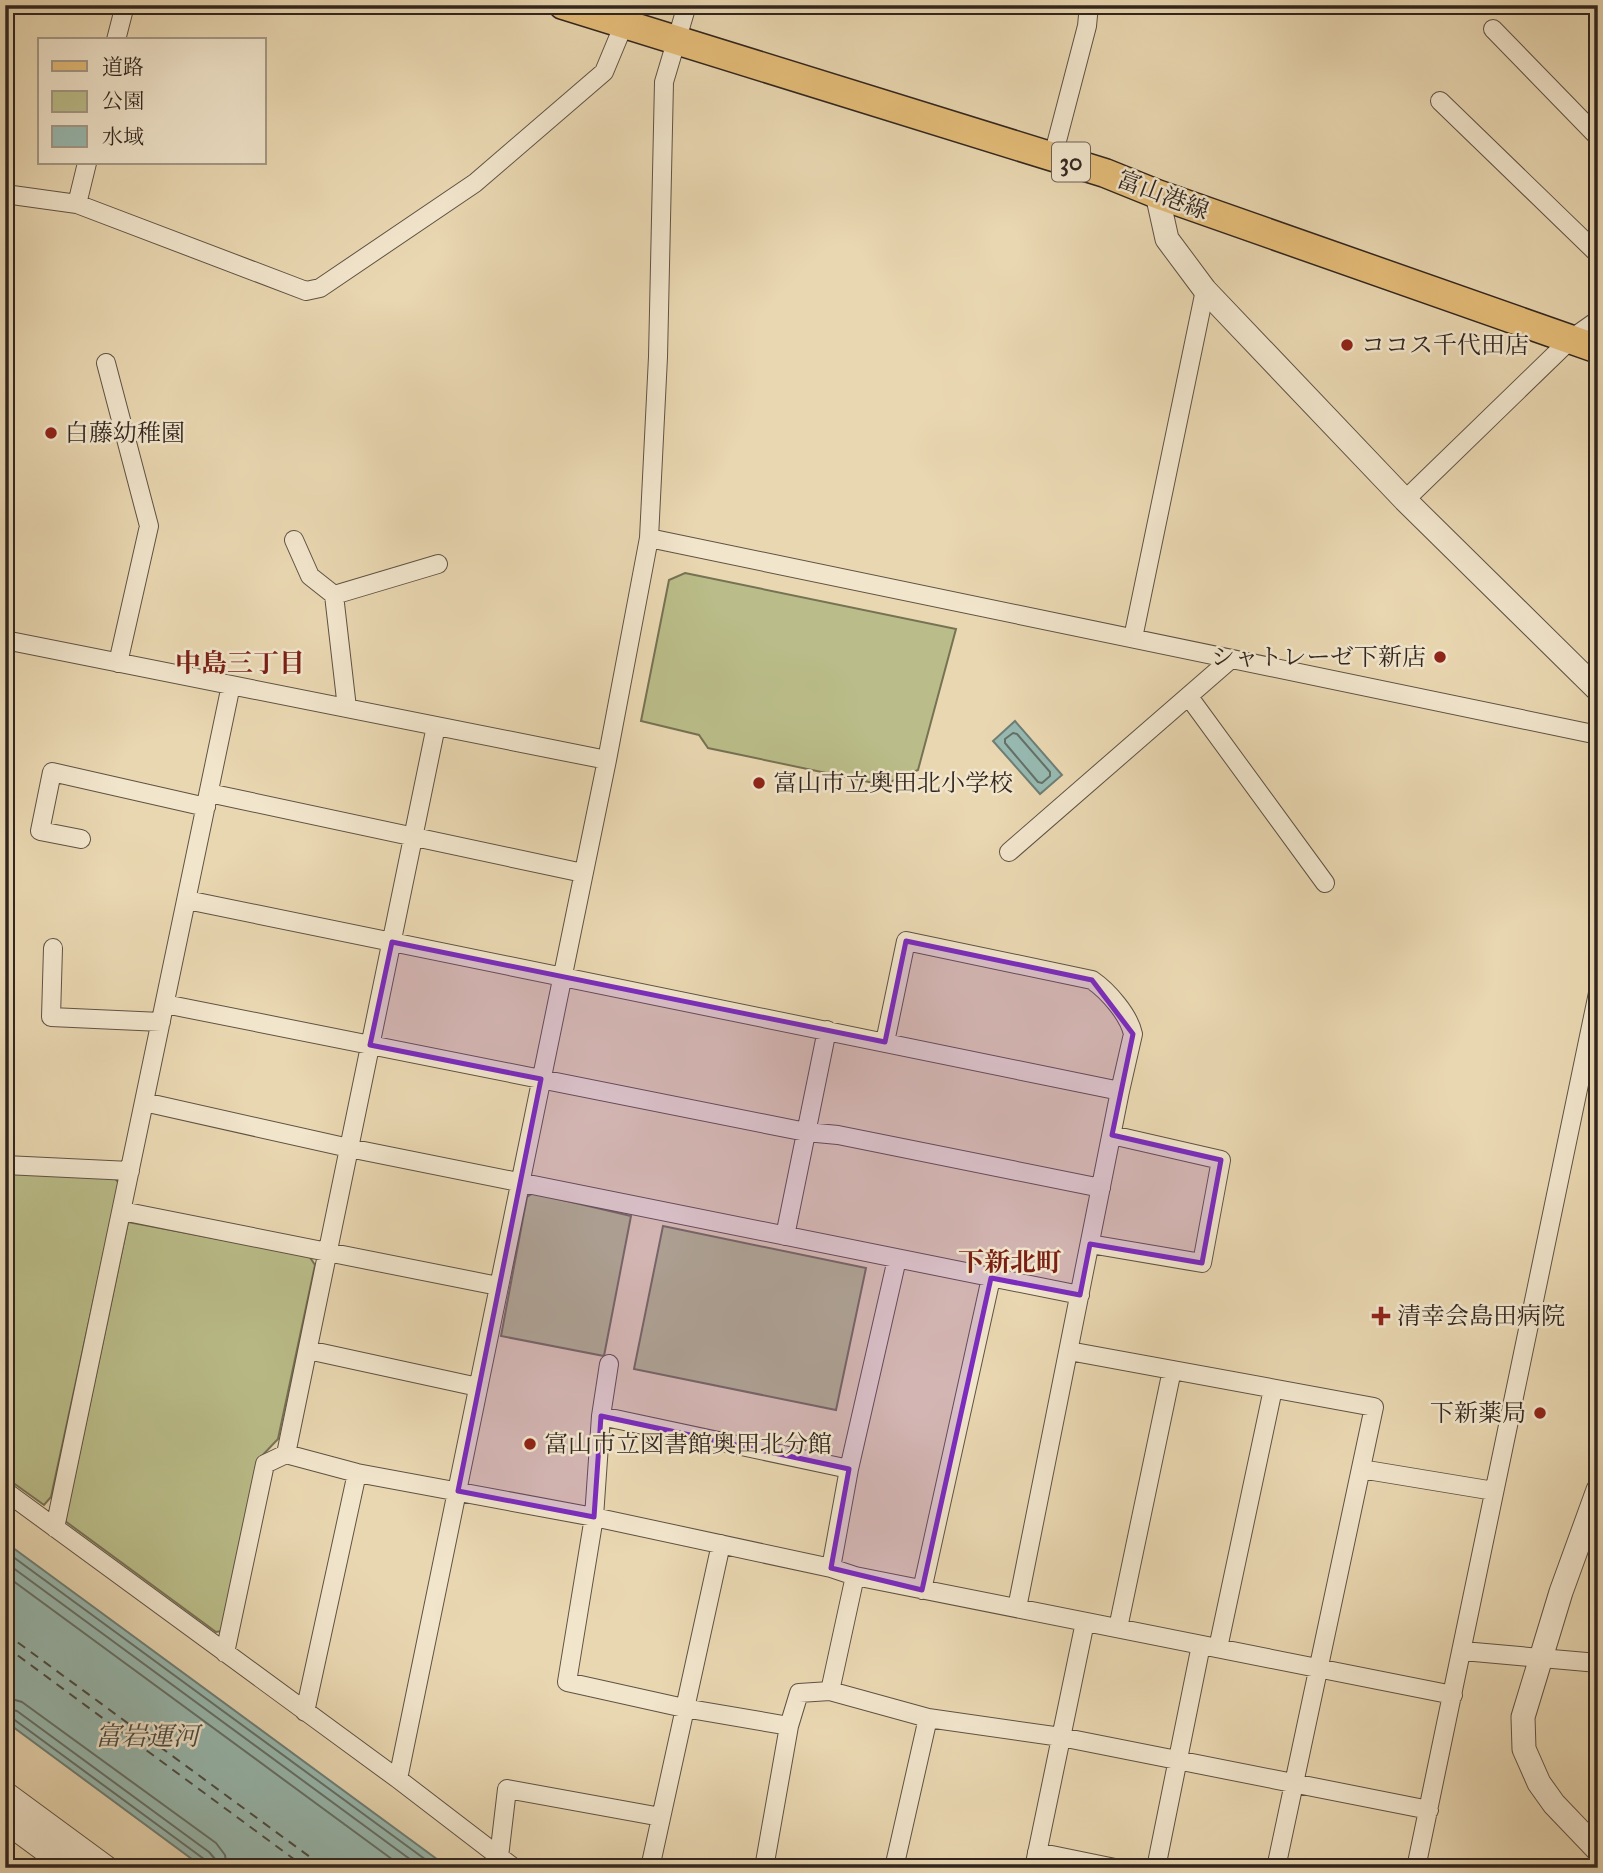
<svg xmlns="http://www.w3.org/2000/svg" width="1603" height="1873" viewBox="0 0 1603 1873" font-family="'IM FELL Great Primer','Noto Serif JP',serif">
<rect width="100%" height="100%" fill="#e9d7b1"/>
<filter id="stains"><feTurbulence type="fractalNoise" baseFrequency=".00286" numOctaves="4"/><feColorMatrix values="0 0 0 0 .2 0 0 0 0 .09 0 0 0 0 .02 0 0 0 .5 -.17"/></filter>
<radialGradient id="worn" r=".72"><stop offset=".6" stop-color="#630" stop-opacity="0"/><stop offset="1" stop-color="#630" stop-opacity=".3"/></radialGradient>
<path fill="#babd89" stroke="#767254" stroke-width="2" d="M 685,573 L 956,629 L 918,770 L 883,785 L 708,748 L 699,735 L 641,721 L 669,580 Z
M 5,1171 L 112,1175 L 119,1183 L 51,1497 L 44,1505 L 5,1477 Z
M 533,1193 L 631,1216 L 604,1356 L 501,1336 L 527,1197 Z
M 128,1222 L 309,1256 L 315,1265 L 278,1439 L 257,1461 L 222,1631 L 216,1632 L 65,1521 Z
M 663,1226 L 866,1268 L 836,1410 L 634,1369 Z"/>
<path fill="#97b9b0" stroke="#6e7e76" stroke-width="2" d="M 1015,721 L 1062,775 L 1040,794 L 993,741 Z
M 5,1542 L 449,1868 L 204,1868 L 5,1721 Z"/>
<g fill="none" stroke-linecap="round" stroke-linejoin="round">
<path stroke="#647068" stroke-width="2" d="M 1013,733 L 1017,734 L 1050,772 L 1050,776 L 1042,783 L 1038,782 L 1005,743 L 1005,739 Z
M 5,1551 L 437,1868
M 5,1562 L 422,1868
M 5,1575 L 404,1868
M 5,1697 L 22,1702 L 216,1843 L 225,1855 L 227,1868
M 5,1708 L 17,1711 L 209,1852 L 215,1859 L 216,1868
M 5,1716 L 12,1718 L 204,1859 L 208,1868"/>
<path stroke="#4a4b43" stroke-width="2" stroke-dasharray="9 7" stroke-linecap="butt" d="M 5,1633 L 325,1868
M 5,1646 L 306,1868"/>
<defs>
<path id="minor" d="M 1493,29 L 1598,137
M 116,40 L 125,5
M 1440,101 L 1598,254
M 1053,156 L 1087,26 L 1089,5
M 5,194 L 77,204 L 306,291 L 320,288 L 475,183 L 604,72 L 624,24
M 77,204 L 87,163
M 106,363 L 149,526 L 118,663
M 1405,500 L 1571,339 L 1598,320
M 649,538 L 1598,735
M 294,540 L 310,576 L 334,595
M 1133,638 L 1205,290
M 5,640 L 607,760
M 1189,697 L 1325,883
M 347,708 L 334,595 L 438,564
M 209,793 L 583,873
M 81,839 L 40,831 L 52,772 L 206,807
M 1009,852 L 1231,659
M 187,900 L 1120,1091 L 1017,1608
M 53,948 L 51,1017 L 161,1022
M 165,1004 L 806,1132 L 838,1135 L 1101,1188
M 885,1042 L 906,941 L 1092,980 C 1108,991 1129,1015 1133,1034 L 1120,1091
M 144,1102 L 349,1148 L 1080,1295
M 5,1165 L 130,1171
M 122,1211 L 498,1286
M 785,1236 L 827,1030
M 1090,1244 L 1202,1263 L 1221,1160 L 1112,1135
M 308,1350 L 478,1387
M 1069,1351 L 1374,1407 L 1276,1868
M 609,1364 L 601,1416 L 594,1517 L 567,1682 L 684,1708 L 789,1726
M 601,1416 L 849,1469
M 286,1454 L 436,726
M 1361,1469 L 1494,1491
M 5,1491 L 398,1779 L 514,1868
M 55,1528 L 231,685
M 831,1568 L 849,1469 L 897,1259
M 922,1590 L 991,1278
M 1118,1628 L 1172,1370
M 1218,1648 L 1273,1389
M 1463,1651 L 1598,1663
M 225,1653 L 265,1464 L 286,1454 L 357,1473 L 594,1517 L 831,1568 L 855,1576 L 1453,1695
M 830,1691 L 855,1576
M 305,1712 L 357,1473
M 398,1779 L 607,760 L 649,538 L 658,357 L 664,82 L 687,5
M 1037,1852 L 1115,1868
M 499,1857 L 507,1789 L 661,1817
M 650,1868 L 721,1544
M 764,1868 L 789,1726 L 799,1693 L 830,1691 L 928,1718 L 1061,1737 L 1429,1810
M 894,1868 L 928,1718
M 1034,1868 L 1085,1622
M 1156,1868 L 1201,1645
M 1416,1868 L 1598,993"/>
<path id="tertiary" d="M 1157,194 L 1167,239 L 1205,290 L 1405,500 L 1598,690
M 1598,1490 L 1561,1592 L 1523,1717 L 1524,1749 L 1539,1783 L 1554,1804 L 1598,1850
M 5,1793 L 107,1868
M 5,1821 L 69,1868"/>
<path id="primary" d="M 563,5 L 1105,173 L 1157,194 L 1598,349"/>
</defs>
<use href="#minor" stroke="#5f5244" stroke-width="20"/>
<use href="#tertiary" stroke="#5f5244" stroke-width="25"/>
<use href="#primary" stroke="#31261f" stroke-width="31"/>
<use href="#minor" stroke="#f1e5cc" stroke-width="18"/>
<use href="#tertiary" stroke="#f1e5cc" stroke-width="23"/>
<use href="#primary" stroke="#e4bc78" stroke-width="28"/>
</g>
<path fill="#7b2cbf" fill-opacity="0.2" stroke="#7b2cbf" stroke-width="5" stroke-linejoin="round" d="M 906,941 L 1092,980 L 1133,1034 L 1112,1135 L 1221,1160 L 1202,1263 L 1090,1244 L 1080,1295 L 991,1278 L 922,1590 L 831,1568 L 849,1469 L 601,1416 L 594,1517 L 458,1491 L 541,1079 L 370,1045 L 392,942 L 885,1042 Z"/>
<g fill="#8f2418" stroke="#f1e5cc" stroke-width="2.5">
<circle cx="1347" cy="345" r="7"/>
<circle cx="51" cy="433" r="7"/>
<circle cx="1440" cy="657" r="7"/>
<circle cx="759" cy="783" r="7"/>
<path d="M1377.5 1305.5h7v7h7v7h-7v7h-7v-7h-7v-7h7z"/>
<circle cx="1540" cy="1413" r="7"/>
<circle cx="530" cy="1444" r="7"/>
</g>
<g text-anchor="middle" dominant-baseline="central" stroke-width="5" stroke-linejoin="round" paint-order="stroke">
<rect fill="#f1e5cc" stroke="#6b5f53" stroke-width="2" x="1052" y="142.5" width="38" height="39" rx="5"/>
<g font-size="23" font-weight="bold" fill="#31261f">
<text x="1071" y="162">30</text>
</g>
<g font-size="24" fill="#31261f" stroke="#f1e5cc">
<text transform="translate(1163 195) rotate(21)">富山港線</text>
</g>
<g font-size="24" fill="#31261f" stroke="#f1e5cc" text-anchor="start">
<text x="1361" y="345">ココス千代田店</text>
<text x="65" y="433">白藤幼稚園</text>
<text x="1426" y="657" text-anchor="end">シャトレーゼ下新店</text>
<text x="773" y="783">富山市立奥田北小学校</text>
<text x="1397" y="1316">清幸会島田病院</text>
<text x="1526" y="1413" text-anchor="end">下新薬局</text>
<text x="544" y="1444">富山市立図書館奥田北分館</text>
</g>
<g font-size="26" font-weight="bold" fill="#7a1f14" stroke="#f1e5cc">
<text x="240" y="663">中島三丁目</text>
<text x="1010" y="1262">下新北町</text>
</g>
<g font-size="26" font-style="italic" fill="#4a4b43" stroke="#f1e5cc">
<text x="147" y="1736">富岩運河</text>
</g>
</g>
<rect width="1603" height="1873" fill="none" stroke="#e9d7b1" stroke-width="28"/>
<rect x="7" y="7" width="1589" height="1859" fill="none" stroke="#31261f" stroke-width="3.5"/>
<rect x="14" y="14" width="1575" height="1845" fill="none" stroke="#31261f" stroke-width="2"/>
<rect x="38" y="38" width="228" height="126" fill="#f1e5cc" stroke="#a49987" stroke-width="2"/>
<rect x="52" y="61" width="35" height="10" fill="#e4bc78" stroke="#a49987" stroke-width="2"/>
<text x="102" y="74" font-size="21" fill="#31261f">道路</text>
<rect x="52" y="91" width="35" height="21" fill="#babd89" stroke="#a49987" stroke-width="2"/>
<text x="102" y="108" font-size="21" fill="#31261f">公園</text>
<rect x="52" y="126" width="35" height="21" fill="#97b9b0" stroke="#a49987" stroke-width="2"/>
<text x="102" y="144" font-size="21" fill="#31261f">水域</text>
<rect width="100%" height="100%" filter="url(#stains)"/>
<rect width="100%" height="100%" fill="url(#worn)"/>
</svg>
